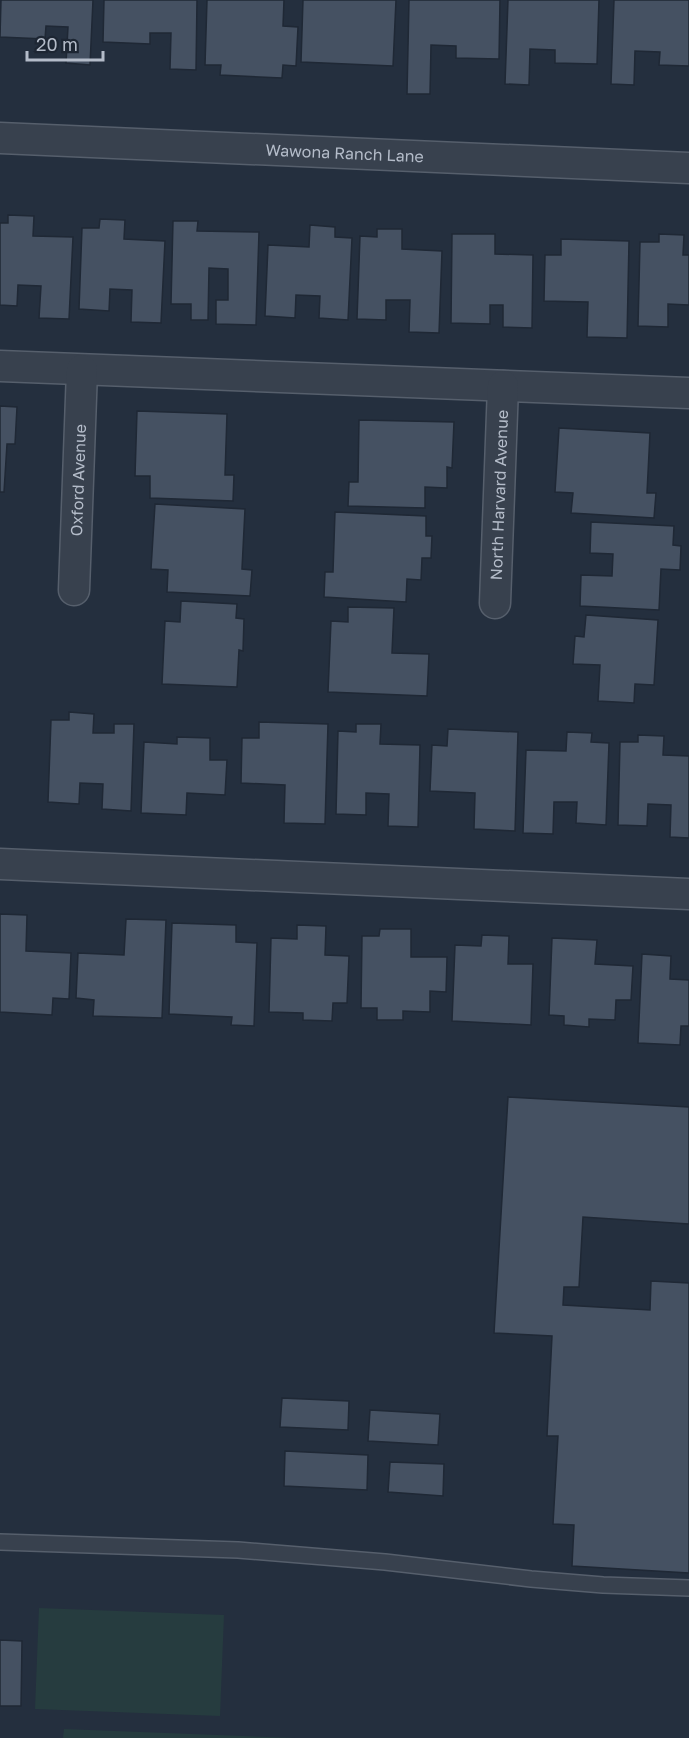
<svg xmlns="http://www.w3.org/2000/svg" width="689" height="1738" viewBox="0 0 689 1738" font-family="'Golos Text',sans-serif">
<rect width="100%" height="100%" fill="#242f3e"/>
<path fill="#263c3f" d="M 39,1608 L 224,1615 L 220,1716 L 35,1709 Z
M 64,1729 L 295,1738 L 63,1738 Z"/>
<path fill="#455162" stroke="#1f2835" stroke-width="1.5" d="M 1,0 L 93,0 L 90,65 L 66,63 L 68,27 L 46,26 L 45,39 L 0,37 Z
M 104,0 L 197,0 L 196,70 L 170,69 L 171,33 L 150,33 L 150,44 L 103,42 Z
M 207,0 L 284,0 L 283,26 L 298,27 L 296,66 L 283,65 L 282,78 L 220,75 L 221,65 L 205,65 Z
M 303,0 L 396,0 L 393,66 L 301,62 Z
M 409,0 L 500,0 L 499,59 L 456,58 L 456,46 L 431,45 L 430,94 L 407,94 Z
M 508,0 L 599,0 L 597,64 L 555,63 L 555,50 L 530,49 L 529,85 L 505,84 Z
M 614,0 L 689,0 L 689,66 L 659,65 L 660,52 L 635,51 L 634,85 L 611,84 Z
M 8,215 L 34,216 L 33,236 L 73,237 L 69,319 L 39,318 L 41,286 L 18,285 L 17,306 L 0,305 L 0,223 L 8,223 Z
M 100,219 L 125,220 L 124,239 L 165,241 L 161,323 L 131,322 L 132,290 L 110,289 L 109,311 L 79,309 L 82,228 L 99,228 Z
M 173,221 L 198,221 L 197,231 L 259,232 L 256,325 L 216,324 L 216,300 L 228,300 L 228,269 L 209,268 L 208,320 L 191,320 L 191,304 L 171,304 Z
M 310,225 L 335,227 L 335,237 L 352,238 L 348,320 L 319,318 L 320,296 L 296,295 L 295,318 L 265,316 L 268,245 L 309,247 Z
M 377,229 L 402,229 L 402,249 L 442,251 L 439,333 L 409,332 L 410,300 L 386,300 L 386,320 L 357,319 L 360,236 L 377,237 Z
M 452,234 L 495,234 L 495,254 L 533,255 L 532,328 L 503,327 L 503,305 L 490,305 L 490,324 L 451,323 Z
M 659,234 L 684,235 L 683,255 L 689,255 L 689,305 L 668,304 L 668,327 L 638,326 L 640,242 L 659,242 Z
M 561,239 L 629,241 L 627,338 L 587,337 L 588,302 L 544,301 L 545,255 L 561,255 Z
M 0,406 L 17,407 L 15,444 L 7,444 L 4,492 L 0,492 Z
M 137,411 L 227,414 L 225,475 L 234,475 L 233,501 L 150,498 L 150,476 L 135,476 Z
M 359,420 L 454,422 L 452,468 L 447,467 L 447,488 L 425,487 L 425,508 L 348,506 L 349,482 L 358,482 Z
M 559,428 L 650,433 L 647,493 L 656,493 L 654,518 L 571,513 L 573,493 L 555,492 Z
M 155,504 L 245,509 L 242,569 L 252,570 L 250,596 L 167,592 L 168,570 L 151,569 Z
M 335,512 L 426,516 L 426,536 L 432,536 L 431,558 L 422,558 L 421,580 L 407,579 L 406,602 L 324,597 L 325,572 L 333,572 Z
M 591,522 L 674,526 L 673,545 L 681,546 L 680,570 L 661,569 L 659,610 L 580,606 L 581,575 L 612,576 L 613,554 L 590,553 Z
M 181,601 L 237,604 L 236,618 L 244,619 L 243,651 L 239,650 L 237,687 L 162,684 L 165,621 L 180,622 Z
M 348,607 L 394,608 L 392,653 L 429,654 L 427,696 L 328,692 L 331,621 L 348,622 Z
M 586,615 L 658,620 L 654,685 L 635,684 L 634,703 L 598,701 L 600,665 L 573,664 L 575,636 L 584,637 Z
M 69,712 L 94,714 L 93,733 L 114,733 L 114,724 L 134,724 L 131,811 L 102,809 L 103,784 L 80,783 L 79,804 L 48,802 L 51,720 L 69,720 Z
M 259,722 L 328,724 L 325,824 L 284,823 L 285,785 L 241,783 L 242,738 L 259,738 Z
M 356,724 L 381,724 L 380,744 L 420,745 L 418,827 L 388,826 L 389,794 L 366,793 L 366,815 L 336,814 L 338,731 L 356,732 Z
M 448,729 L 518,732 L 515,831 L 474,829 L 475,793 L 430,791 L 432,745 L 447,746 Z
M 567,732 L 592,733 L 591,742 L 609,743 L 606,825 L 576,823 L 577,802 L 554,802 L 553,834 L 523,833 L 526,750 L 566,751 Z
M 638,735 L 664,736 L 663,755 L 689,756 L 689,838 L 670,837 L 671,805 L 648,804 L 647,826 L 618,825 L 620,742 L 638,742 Z
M 177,737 L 210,738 L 210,760 L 227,760 L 225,795 L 187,793 L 186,815 L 141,813 L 144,742 L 177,744 Z
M 0,914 L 27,915 L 26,951 L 71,953 L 69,999 L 53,998 L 52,1015 L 0,1012 Z
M 126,919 L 166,920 L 162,1018 L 93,1016 L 94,1000 L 76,998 L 78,953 L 124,955 Z
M 172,923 L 236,925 L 236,942 L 257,943 L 254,1026 L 231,1025 L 232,1017 L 169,1014 Z
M 297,925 L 326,926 L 325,955 L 349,956 L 347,1003 L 333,1003 L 332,1021 L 303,1020 L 303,1013 L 269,1012 L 271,938 L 297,939 Z
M 380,929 L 411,929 L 411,957 L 447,957 L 446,992 L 430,991 L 430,1012 L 403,1011 L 403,1020 L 377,1020 L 377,1008 L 361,1008 L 362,936 L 379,936 Z
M 482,935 L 509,936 L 508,964 L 533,964 L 531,1025 L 452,1021 L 455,945 L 481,946 Z
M 552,938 L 597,940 L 595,964 L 633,966 L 631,1000 L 616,1000 L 615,1020 L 589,1019 L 589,1027 L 564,1025 L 564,1016 L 549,1015 Z
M 642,954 L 671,956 L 670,979 L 689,980 L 689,1026 L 681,1026 L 680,1045 L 638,1043 Z
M 508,1097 L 689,1107 L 689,1224 L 583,1217 L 579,1287 L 564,1287 L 563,1305 L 650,1310 L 651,1281 L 689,1283 L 689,1573 L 572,1566 L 574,1525 L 553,1524 L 558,1436 L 547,1436 L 552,1336 L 494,1333 Z
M 282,1398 L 349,1401 L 348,1430 L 280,1427 Z
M 370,1410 L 440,1414 L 438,1445 L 368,1441 Z
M 285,1451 L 368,1455 L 367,1490 L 284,1486 Z
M 390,1462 L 444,1464 L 443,1496 L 388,1492 Z
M 0,1640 L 22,1641 L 21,1706 L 0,1706 Z"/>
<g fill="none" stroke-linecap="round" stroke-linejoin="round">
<defs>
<path id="lane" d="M 0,1542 L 238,1550 L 385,1562 L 531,1579 L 603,1585 L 689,1588"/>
<g id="street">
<path id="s1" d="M 0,138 L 689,168"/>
<path d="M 0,366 L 689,393"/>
<path id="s2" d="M 74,590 L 82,370"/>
<path id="s3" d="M 495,603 L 503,386"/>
<path d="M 0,864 L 689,894"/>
</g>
</defs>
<use href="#lane" stroke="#565f6c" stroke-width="18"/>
<use href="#street" stroke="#565f6c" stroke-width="33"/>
<use href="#lane" stroke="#38414e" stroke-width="15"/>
<use href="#street" stroke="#38414e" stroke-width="30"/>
</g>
<g text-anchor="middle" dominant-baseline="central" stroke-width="4.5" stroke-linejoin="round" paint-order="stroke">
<g font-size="16" fill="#b4bcc9" stroke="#1d2633">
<text stroke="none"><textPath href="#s1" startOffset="345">Wawona Ranch Lane</textPath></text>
<text stroke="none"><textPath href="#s2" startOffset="110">Oxford Avenue</textPath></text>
<text stroke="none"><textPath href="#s3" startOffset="108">North Harvard Avenue</textPath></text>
</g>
</g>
<path d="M27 51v9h76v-9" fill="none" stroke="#b4bcc9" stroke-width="3"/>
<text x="36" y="51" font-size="18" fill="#b4bcc9" stroke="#1d2633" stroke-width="4.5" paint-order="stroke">20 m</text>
</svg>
